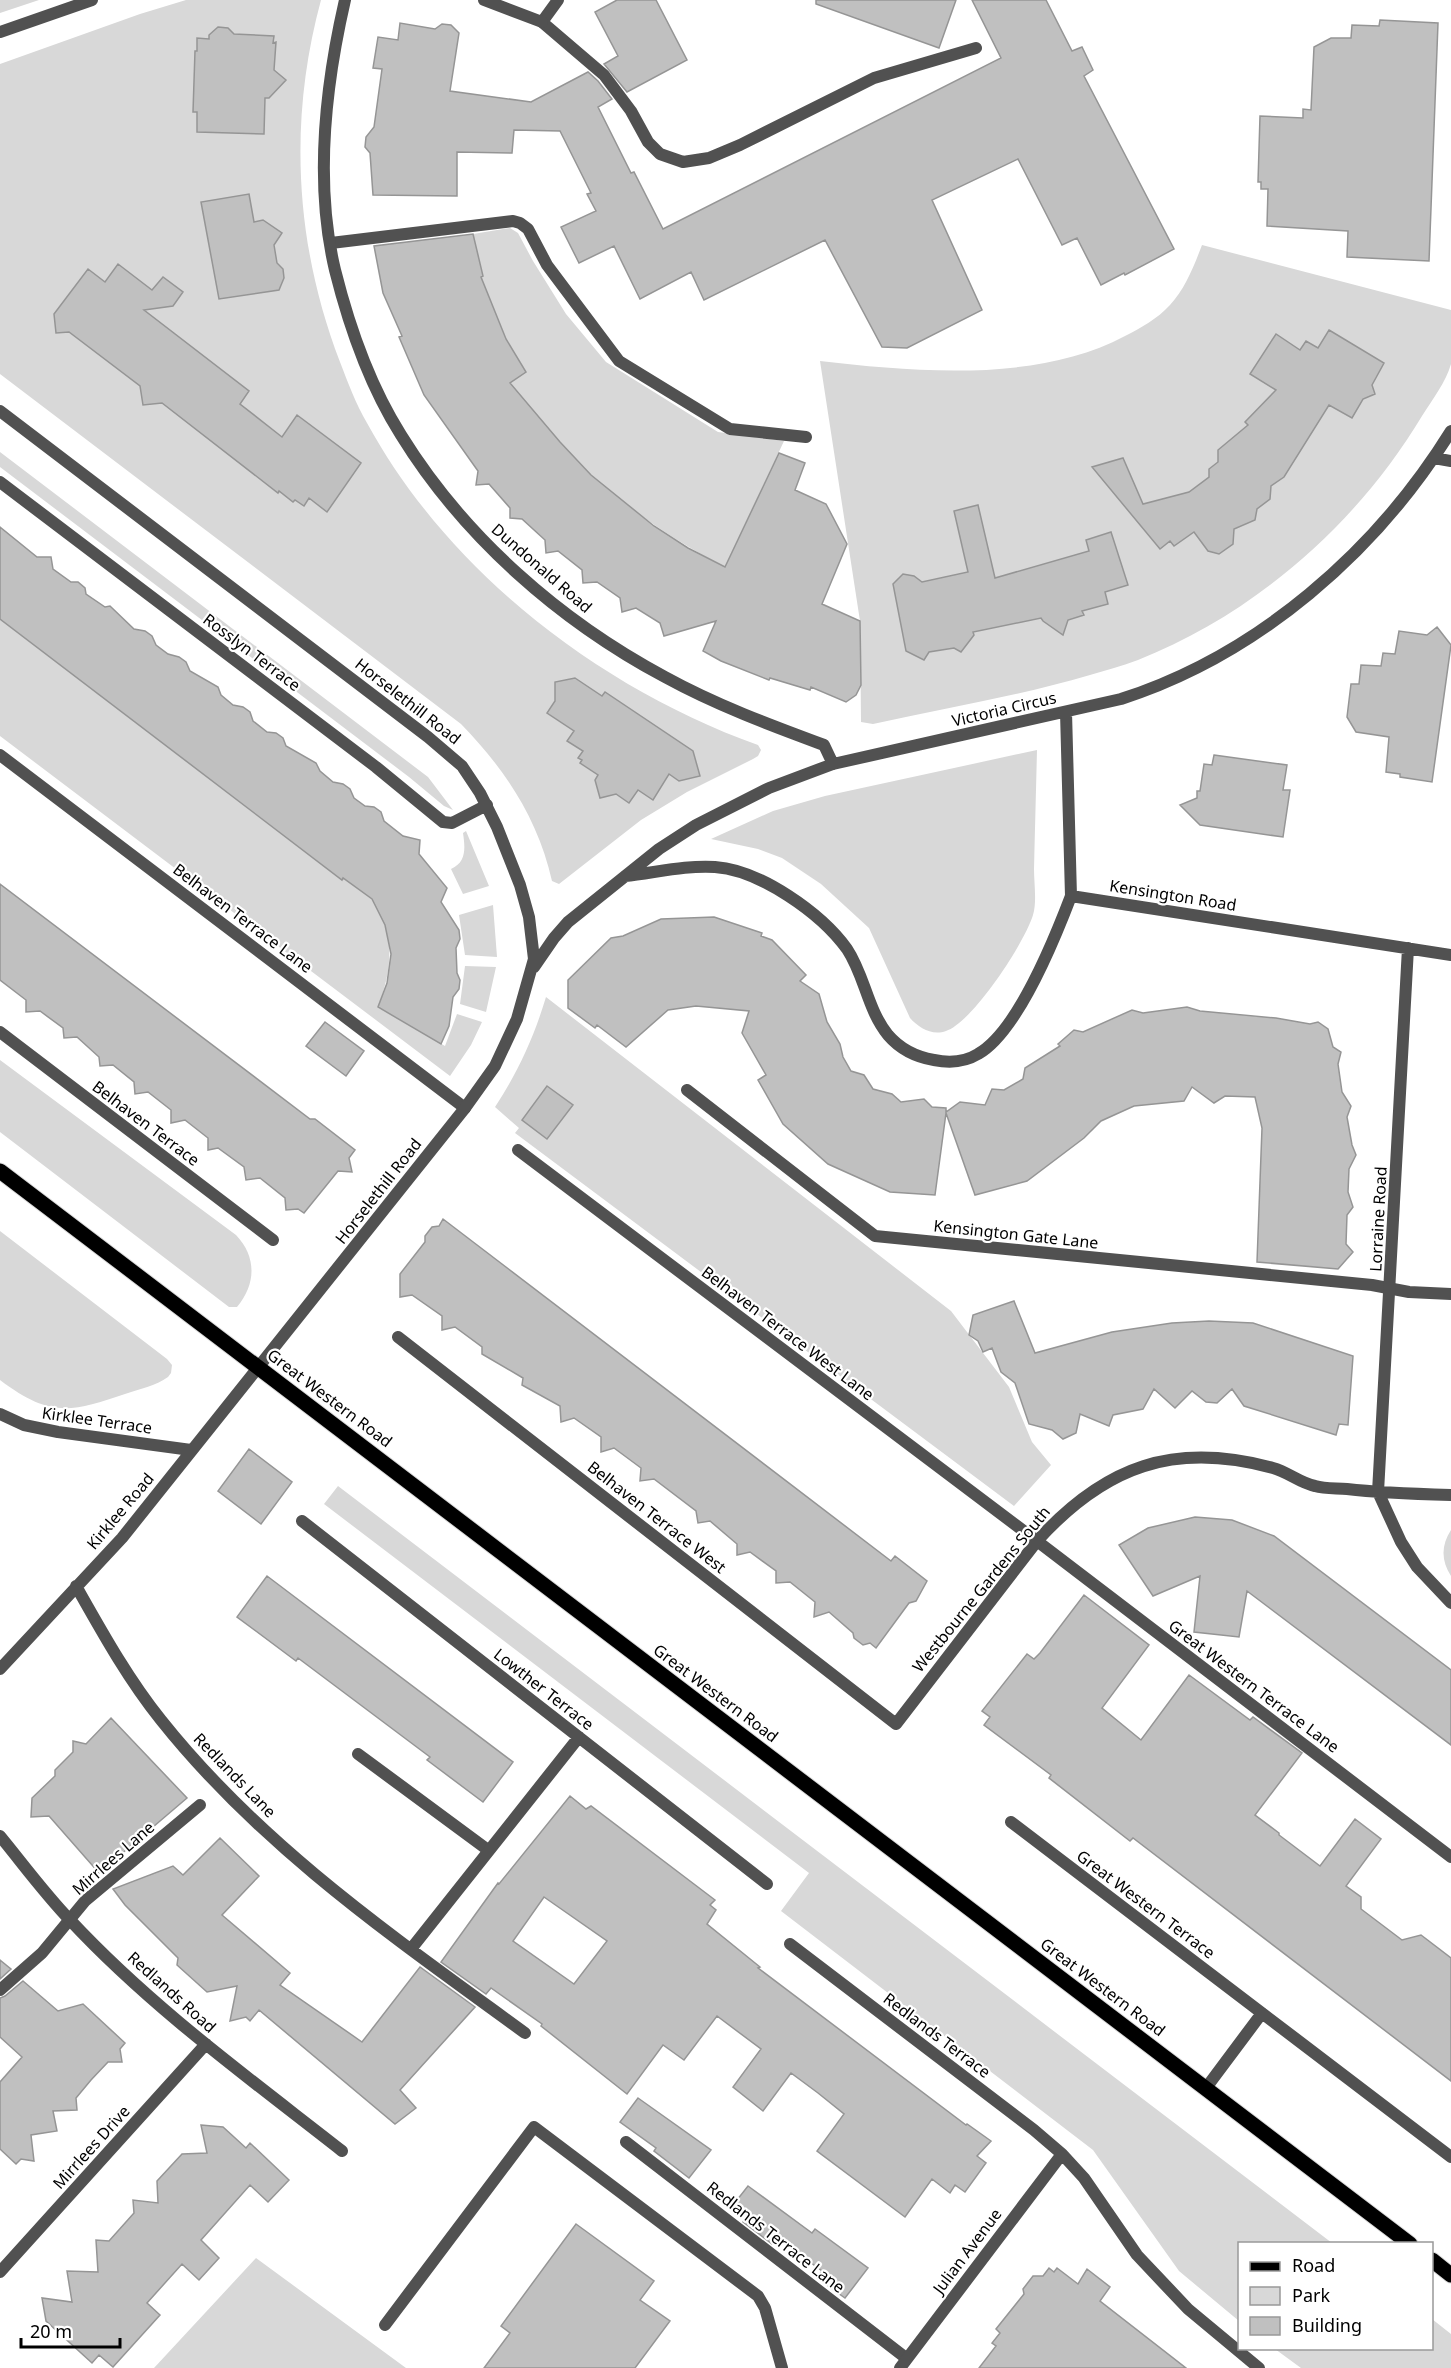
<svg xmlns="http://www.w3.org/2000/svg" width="1451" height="2368" viewBox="0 0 1451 2368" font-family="'Noto Sans',sans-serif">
<rect width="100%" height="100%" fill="#fff"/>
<path fill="#d8d8d8" d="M 0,0 L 39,0 L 0,13 Z
M 186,0 L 321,0 C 288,121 295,245 340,362 C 348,383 356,404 367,423 C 449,573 600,688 758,745 L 761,750 L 758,756 L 753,759 L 687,792 L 641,820 L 559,884 L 552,881 C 538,819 505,769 461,724 L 0,374 L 0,64 L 140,14 Z
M 503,229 L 510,228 L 518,233 L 533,261 L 566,314 L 606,362 L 718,432 L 784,441 L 725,567 C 677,542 632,512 592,476 C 561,448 533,416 503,387 L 526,372 L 514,352 L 453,282 L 483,276 L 473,234 Z
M 1202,245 L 1451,310 C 1451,325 1451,351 1451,364 C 1446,382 1432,400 1422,416 C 1358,523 1255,614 1138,660 C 1122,666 1106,670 1090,675 C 1019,696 946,708 873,724 L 861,722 L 860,621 L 820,361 C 916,372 1037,383 1125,336 C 1141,328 1157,319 1170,305 C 1185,289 1194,266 1202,245 Z
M 0,452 L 428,777 L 453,810 L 444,806 L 409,777 L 0,467 Z
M 0,619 L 342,880 L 345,876 C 354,884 366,891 373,901 C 396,935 392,970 378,1007 L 445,1046 L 457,1014 L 482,1022 L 471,1045 L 450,1076 L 0,736 Z
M 1037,750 C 1036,790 1035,830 1034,869 C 1034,883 1037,902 1033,915 C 1025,942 973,1022 946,1031 C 932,1036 919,1028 910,1018 L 869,928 L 821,884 L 782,858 L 758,849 L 711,839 L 773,811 L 825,796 Z
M 466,831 L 489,886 L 463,894 L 451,869 C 467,862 465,847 463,833 Z
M 493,905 L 497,957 L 465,955 L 459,915 Z
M 465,966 L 496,967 L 486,1012 L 460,1004 Z
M 546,997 L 951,1311 L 1009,1387 L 1032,1442 L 1051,1465 L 1014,1506 L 515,1133 L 519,1128 L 495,1107 C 518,1072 534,1037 546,997 Z
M 0,1060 L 236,1235 C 257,1257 256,1284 237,1307 L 229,1307 L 0,1132 Z
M 0,1231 L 167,1359 L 172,1365 L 171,1373 L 168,1377 C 156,1386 139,1389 125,1394 C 70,1413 49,1417 0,1380 Z
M 338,1486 L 1332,2243 L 1240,2244 L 1239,2321 L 1179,2271 L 1093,2150 L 781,1911 L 809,1873 L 324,1504 Z
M 1451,1530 L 1451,1576 C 1441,1561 1441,1545 1451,1530 Z
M 256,2258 L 406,2368 L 154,2368 Z
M 1432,2319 L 1451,2334 L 1451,2368 L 1301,2368 L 1275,2349 L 1432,2348 Z"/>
<path fill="#c0c0c0" stroke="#959595" stroke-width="1.5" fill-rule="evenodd" d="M 617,0 L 656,0 L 687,60 L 627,92 L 604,64 L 618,56 L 595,12 Z
M 816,0 L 956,0 L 939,48 L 816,4 Z
M 972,0 L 1046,0 L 1072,51 L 1082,47 L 1093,70 L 1084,76 L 1174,249 L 1125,275 L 1124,273 L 1101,285 L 1077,238 L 1062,245 L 1018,159 L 932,200 L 982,310 L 907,348 L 882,347 L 825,240 L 704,300 L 691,272 L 640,299 L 614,246 L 579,263 L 561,227 L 596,211 L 587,194 L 591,193 L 560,131 L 514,130 L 512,153 L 457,152 L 457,196 L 373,195 L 370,153 L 365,147 L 366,137 L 374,127 L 382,69 L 373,68 L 378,37 L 398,40 L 400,23 L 435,29 L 442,24 L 451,25 L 459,33 L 450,91 L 531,102 L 588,72 L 598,81 L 612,99 L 598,107 L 631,173 L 634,172 L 663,229 L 1001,58 Z
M 1380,20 L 1438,23 L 1429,261 L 1347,257 L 1348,231 L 1267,226 L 1268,189 L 1261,189 L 1261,182 L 1258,182 L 1260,116 L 1303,118 L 1303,109 L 1311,110 L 1314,47 L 1331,38 L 1351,38 L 1352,25 L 1379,26 Z
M 218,27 L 228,28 L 234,34 L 274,36 L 273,43 L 276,42 L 274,70 L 286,80 L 269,98 L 265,98 L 264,134 L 197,132 L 197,112 L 193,112 L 195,51 L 197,51 L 197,38 L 209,39 L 209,35 Z
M 249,194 L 254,222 L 263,220 L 282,233 L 274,245 L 277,263 L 283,269 L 284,278 L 279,290 L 219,299 L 201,202 Z
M 473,234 L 483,276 L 481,277 L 506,339 L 526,372 L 510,383 L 560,442 L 591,475 L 654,526 L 688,548 L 725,567 L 779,453 L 805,463 L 795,490 L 826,504 L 847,544 L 822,604 L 860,621 L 861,685 L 856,695 L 846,702 L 811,687 L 810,690 L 770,678 L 769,680 L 721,661 L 703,651 L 716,621 L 664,636 L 660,623 L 636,608 L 622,612 L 620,598 L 597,582 L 583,583 L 582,570 L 558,551 L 546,553 L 545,540 L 522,519 L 510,518 L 510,508 L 489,484 L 476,485 L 478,471 L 424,395 L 399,337 L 402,336 L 383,293 L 374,246 Z
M 118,264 L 152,290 L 163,277 L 183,292 L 173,306 L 144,310 L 249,391 L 240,404 L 282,437 L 297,415 L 361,463 L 327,512 L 309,498 L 304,506 L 295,500 L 293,502 L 279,491 L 278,493 L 162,403 L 143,405 L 140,386 L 69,332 L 56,333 L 54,314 L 88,269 L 105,282 Z
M 1329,330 L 1384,363 L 1372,385 L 1375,394 L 1363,399 L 1352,418 L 1329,405 L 1284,477 L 1271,486 L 1270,499 L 1257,509 L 1255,520 L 1234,529 L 1233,544 L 1219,554 L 1208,551 L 1194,532 L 1174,546 L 1170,541 L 1160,549 L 1092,467 L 1123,458 L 1143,504 L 1189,492 L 1209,477 L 1209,469 L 1218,462 L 1218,450 L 1248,425 L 1245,422 L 1276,390 L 1250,374 L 1276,334 L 1300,350 L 1306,341 L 1318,348 Z
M 978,505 L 995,578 L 1089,551 L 1086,540 L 1111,532 L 1128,585 L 1105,592 L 1108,604 L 1082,611 L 1084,615 L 1068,620 L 1063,635 L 1043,621 L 1041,618 L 973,632 L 974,635 L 961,652 L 954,648 L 929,652 L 924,660 L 906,651 L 893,584 L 903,574 L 914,576 L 922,582 L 968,572 L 954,511 Z
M 0,527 L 37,557 L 51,557 L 53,569 L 71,582 L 78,582 L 85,588 L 86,594 L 105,607 L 110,606 L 134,629 L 145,631 L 152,636 L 156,645 L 168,654 L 179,657 L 186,662 L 190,671 L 218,687 L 221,695 L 233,705 L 243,707 L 250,712 L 253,721 L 267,732 L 276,733 L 283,738 L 286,746 L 316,763 L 320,771 L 333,782 L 343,784 L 350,789 L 354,798 L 365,806 L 374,807 L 381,812 L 384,821 L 403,836 L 420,840 L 419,854 L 447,888 L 441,902 L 459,930 L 460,939 L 456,948 L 457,973 L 460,980 L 459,989 L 453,997 L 449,1026 L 441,1044 L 378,1007 L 387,983 L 391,954 L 385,925 L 372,899 L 343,878 L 342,880 L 0,619 Z
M 1437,627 L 1451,645 L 1432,782 L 1400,777 L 1400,774 L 1386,772 L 1389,737 L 1356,732 L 1347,717 L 1351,684 L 1359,684 L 1361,665 L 1381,666 L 1383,653 L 1395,654 L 1399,631 L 1427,635 Z
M 575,678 L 602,696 L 605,692 L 693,751 L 700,776 L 679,781 L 669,774 L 653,800 L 638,790 L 629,803 L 616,794 L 600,798 L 595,780 L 598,775 L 580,763 L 582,760 L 578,758 L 583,751 L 567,741 L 574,731 L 547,713 L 555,701 L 555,682 Z
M 1214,755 L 1287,765 L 1283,790 L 1290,790 L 1283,837 L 1200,825 L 1180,805 L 1197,798 L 1197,791 L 1200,791 L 1204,764 L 1212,765 Z
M 0,884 L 310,1119 L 315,1119 L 355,1150 L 349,1158 L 352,1172 L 338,1171 L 304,1213 L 298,1209 L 286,1210 L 285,1198 L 260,1178 L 246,1180 L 244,1167 L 218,1148 L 208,1150 L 208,1138 L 185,1120 L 171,1123 L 171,1110 L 148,1092 L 135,1094 L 134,1082 L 113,1065 L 100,1066 L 99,1057 L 77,1037 L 64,1038 L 63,1028 L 40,1011 L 26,1012 L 26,1000 L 0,980 Z
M 714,917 L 762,933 L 761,936 L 772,940 L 806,975 L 800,981 L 819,994 L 827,1022 L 840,1044 L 843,1057 L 851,1071 L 864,1075 L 873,1089 L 892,1094 L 901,1102 L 924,1099 L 932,1107 L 946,1108 L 946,1112 L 960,1102 L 985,1105 L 992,1089 L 1004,1090 L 1023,1079 L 1025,1068 L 1060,1046 L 1058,1044 L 1074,1030 L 1083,1032 L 1132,1010 L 1143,1013 L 1187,1007 L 1200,1011 L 1276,1018 L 1310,1024 L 1318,1022 L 1328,1029 L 1333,1047 L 1341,1052 L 1338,1064 L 1342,1092 L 1351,1106 L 1347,1117 L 1352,1145 L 1356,1155 L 1349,1169 L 1348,1192 L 1353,1207 L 1347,1215 L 1346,1244 L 1353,1252 L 1338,1269 L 1257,1262 L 1262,1128 L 1255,1097 L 1225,1096 L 1214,1103 L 1192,1087 L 1184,1101 L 1134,1106 L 1101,1121 L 1084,1138 L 1027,1181 L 975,1195 L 946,1113 L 935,1195 L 890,1192 L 828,1164 L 783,1124 L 758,1080 L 766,1075 L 742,1033 L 749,1011 L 696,1006 L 668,1010 L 626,1047 L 597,1025 L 595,1028 L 568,1008 L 568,980 L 611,938 L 623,936 L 661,919 Z
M 325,1022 L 364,1051 L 346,1076 L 306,1046 Z
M 547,1086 L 573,1105 L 547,1139 L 522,1120 Z
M 443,1219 L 891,1561 L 895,1556 L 927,1581 L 916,1601 L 909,1603 L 876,1648 L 870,1643 L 863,1645 L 854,1638 L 853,1633 L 829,1612 L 814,1617 L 815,1602 L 790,1582 L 776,1583 L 776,1571 L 750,1552 L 737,1555 L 737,1544 L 710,1521 L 698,1523 L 696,1511 L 654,1479 L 640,1481 L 641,1468 L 614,1448 L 601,1452 L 601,1437 L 574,1418 L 561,1422 L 560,1406 L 522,1385 L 523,1378 L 482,1354 L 482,1347 L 455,1327 L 442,1330 L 442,1316 L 412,1295 L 400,1297 L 400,1274 L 425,1242 L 425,1236 L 432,1227 L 439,1226 Z
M 1014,1301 L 1035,1353 L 1112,1332 L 1172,1323 L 1209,1321 L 1253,1323 L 1353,1356 L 1348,1425 L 1339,1424 L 1336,1435 L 1244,1406 L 1232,1389 L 1217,1403 L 1206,1402 L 1192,1391 L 1175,1408 L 1154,1389 L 1143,1409 L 1113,1415 L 1109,1426 L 1080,1414 L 1076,1433 L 1063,1439 L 1052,1430 L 1029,1424 L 1015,1383 L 1001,1372 L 992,1348 L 983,1352 L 978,1341 L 969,1335 L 973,1315 Z
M 249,1449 L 292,1482 L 261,1524 L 218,1491 Z
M 1195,1517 L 1232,1520 L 1274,1536 L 1451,1670 L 1451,1745 L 1247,1591 L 1239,1637 L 1194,1632 L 1200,1576 L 1153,1596 L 1119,1545 L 1148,1528 Z
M 267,1576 L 513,1762 L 483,1802 L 427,1760 L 430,1757 L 298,1658 L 296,1661 L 237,1617 Z
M 1084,1595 L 1149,1645 L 1102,1708 L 1141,1740 L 1189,1675 L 1250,1720 L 1253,1717 L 1302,1753 L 1255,1815 L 1279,1833 L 1279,1835 L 1320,1866 L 1355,1819 L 1381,1839 L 1346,1886 L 1361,1897 L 1361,1909 L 1402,1940 L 1421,1935 L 1451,1958 L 1451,2081 L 1133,1838 L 1130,1841 L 1049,1778 L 1051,1775 L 984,1725 L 990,1717 L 982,1711 L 1027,1654 L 1034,1659 L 1040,1653 Z
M 111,1718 L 187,1798 L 99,1873 L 49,1816 L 31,1817 L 32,1798 L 55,1776 L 55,1770 L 73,1752 L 73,1741 L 86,1744 Z
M 570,1796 L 586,1809 L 591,1806 L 715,1900 L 710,1905 L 716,1910 L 707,1924 L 760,1967 L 758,1968 L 966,2125 L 967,2124 L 991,2141 L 977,2156 L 986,2163 L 965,2192 L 955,2185 L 950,2193 L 932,2179 L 905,2217 L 817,2151 L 844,2114 L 818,2093 L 791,2073 L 763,2111 L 733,2087 L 761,2049 L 717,2016 L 684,2060 L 663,2045 L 627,2094 L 541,2026 L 542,2024 L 491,1988 L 486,1994 L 441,1962 L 498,1883 L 499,1884 ZM 544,1897 L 607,1941 L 574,1984 L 513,1941 Z
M 220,1838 L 259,1876 L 222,1915 L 290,1973 L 280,1985 L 362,2042 L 420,1967 L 475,2007 L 400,2090 L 416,2108 L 395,2124 L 259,2010 L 250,2021 L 246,2017 L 230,2021 L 237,1986 L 207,1992 L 177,1965 L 178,1958 L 125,1905 L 113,1889 L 173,1866 L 183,1875 Z
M 0,1960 L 11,1969 L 0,1979 Z
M 23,1981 L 58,2011 L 83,2004 L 125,2043 L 120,2049 L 122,2062 L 108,2062 L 91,2080 L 76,2098 L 77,2110 L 53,2111 L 57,2131 L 31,2135 L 34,2161 L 21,2159 L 16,2164 L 0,2149 L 0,2082 L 22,2057 L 0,2037 L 0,1998 L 5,1996 Z
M 638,2098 L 711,2150 L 689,2178 L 654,2151 L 656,2148 L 620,2122 Z
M 201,2125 L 223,2127 L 246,2148 L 250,2143 L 289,2180 L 268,2202 L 250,2185 L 201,2240 L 219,2258 L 199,2280 L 182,2264 L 147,2303 L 160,2315 L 113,2367 L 99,2355 L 92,2363 L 46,2321 L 42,2298 L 72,2302 L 67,2271 L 98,2272 L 96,2240 L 109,2241 L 134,2213 L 133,2200 L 158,2203 L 157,2181 L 182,2154 L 207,2153 Z
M 748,2186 L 812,2233 L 815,2229 L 868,2268 L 845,2298 L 817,2278 L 822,2271 L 777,2238 L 772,2244 L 743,2222 L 748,2216 L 733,2205 Z
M 576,2224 L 654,2281 L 640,2300 L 670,2321 L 635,2368 L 484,2368 L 510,2333 L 501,2326 Z
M 1049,2268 L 1054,2272 L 1057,2268 L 1078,2284 L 1087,2269 L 1110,2287 L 1100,2301 L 1186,2368 L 979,2368 L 996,2346 L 992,2343 L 1000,2333 L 996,2329 L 1024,2294 L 1023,2289 L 1033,2276 L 1043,2276 Z"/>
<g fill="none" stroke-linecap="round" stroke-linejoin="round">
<defs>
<path id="primary" d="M 0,1171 L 1410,2244
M 1432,2260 L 1451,2275"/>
</defs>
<use href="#primary" stroke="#dbdbdb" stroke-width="17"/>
<path stroke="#515151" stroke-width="12" d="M 558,0 L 542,22 L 604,75 L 631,111 L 648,142 L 660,154 L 683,162 L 709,158 L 740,145 L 874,78 L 976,48
M 331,243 L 513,221 L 520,223 L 528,229 L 547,265 L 619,361 L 730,429 L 806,437
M 0,755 L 465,1108
M 687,1090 L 875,1236 L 1372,1285 L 1409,1292 L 1451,1294
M 518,1150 L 1037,1541 L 1451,1857
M 358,1754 L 488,1850
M 0,1990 L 42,1953 L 85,1901 L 200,1805
M 626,2142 L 906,2358
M 385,2325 L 534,2127 L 758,2296 L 765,2308 L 782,2368"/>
<path stroke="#515151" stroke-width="12" d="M 345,0 C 325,87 314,182 335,270 C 349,326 370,386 401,435 C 464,537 560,621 665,677 C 716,705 770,725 824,745 L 833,764
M 484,0 L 542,22
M 0,32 L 92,0
M 0,411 L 428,737 L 462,766 L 480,793 L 497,827 L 520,885 L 529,917 L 534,959 L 517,1019 L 495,1066 L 465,1108 L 122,1538 L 0,1669
M 1434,458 L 1451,461
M 0,482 L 376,767 L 443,822 L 452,823 L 487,805
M 1066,712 L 1071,896 L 1451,955
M 625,876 C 654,873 686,865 715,867 C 760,870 821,913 847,949 C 865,976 867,1009 888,1035 C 900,1049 916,1057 934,1060 C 949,1063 965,1062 978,1054 C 1017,1032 1055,938 1071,896
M 1408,948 L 1378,1492 L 1401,1542 L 1417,1567 L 1451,1603
M 534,967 L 554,938 L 568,922 L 659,849 L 696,825 L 769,788 L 833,764 L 1121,699 C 1258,655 1376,552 1451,431
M 0,1032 L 273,1240
M 398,1337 L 896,1724 L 1037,1541 C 1105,1466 1174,1441 1273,1468 C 1288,1472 1300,1483 1315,1486 C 1325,1489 1336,1488 1347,1489 C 1381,1493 1416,1494 1451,1495
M 0,1414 L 24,1425 L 58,1432 L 191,1450
M 302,1521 L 767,1884
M 76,1586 C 102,1632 128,1679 161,1720 C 262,1847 395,1938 525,2033
M 1011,1822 L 1451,2157
M 0,1836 C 23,1864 45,1894 70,1920 C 151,2007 249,2078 342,2151
M 790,1944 L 1034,2130 L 1062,2154 L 1084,2178 L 1137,2255 L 1188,2309 L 1259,2368
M 411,1949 L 579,1737
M 1206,2088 L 1262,2013
M 0,2272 L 206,2044
M 900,2368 L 1062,2154"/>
<use href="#primary" stroke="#000" stroke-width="15"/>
</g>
<g text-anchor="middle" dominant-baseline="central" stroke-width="4.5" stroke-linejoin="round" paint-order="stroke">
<g font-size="16" fill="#000" stroke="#fff">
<text transform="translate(542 568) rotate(41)">Dundonald Road</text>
<text transform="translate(252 652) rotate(37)">Rosslyn Terrace</text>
<text transform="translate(408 701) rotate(38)">Horselethill Road</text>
<text transform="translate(1004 709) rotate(-13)">Victoria Circus</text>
<text transform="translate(1173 895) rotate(9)">Kensington Road</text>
<text transform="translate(243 918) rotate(37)">Belhaven Terrace Lane</text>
<text transform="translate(146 1123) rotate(37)">Belhaven Terrace</text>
<text transform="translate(378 1191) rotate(-52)">Horselethill Road</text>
<text transform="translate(1378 1219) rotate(-87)">Lorraine Road</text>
<text transform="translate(1016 1234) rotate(6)">Kensington Gate Lane</text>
<text transform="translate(788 1333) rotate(37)">Belhaven Terrace West Lane</text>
<text transform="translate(330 1398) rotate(37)">Great Western Road</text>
<text transform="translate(97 1420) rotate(8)">Kirklee Terrace</text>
<text transform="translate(120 1511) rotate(-50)">Kirklee Road</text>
<text transform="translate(657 1517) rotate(38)">Belhaven Terrace West</text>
<text transform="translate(981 1589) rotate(-51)">Westbourne Gardens South</text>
<text transform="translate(1254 1686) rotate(37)">Great Western Terrace Lane</text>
<text transform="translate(544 1689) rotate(38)">Lowther Terrace</text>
<text transform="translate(716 1693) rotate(37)">Great Western Road</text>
<text transform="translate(235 1775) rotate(46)">Redlands Lane</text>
<text transform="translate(113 1858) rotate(-41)">Mirrlees Lane</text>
<text transform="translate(1146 1904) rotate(37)">Great Western Terrace</text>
<text transform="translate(1103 1987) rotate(37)">Great Western Road</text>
<text transform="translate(172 1992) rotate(42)">Redlands Road</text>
<text transform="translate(937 2035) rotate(37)">Redlands Terrace</text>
<text transform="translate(91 2147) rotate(-48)">Mirrlees Drive</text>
<text transform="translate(776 2237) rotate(38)">Redlands Terrace Lane</text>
<text transform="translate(967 2251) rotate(-53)">Julian Avenue</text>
</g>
</g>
<rect x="1238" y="2242" width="195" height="108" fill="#ffffff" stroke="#999999" stroke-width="1.5"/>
<rect x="1250" y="2262" width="30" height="9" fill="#000000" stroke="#999999" stroke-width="1.5"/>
<text x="1292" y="2272" font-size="18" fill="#000000">Road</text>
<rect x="1250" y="2287" width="30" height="18" fill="#d8d8d8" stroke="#999999" stroke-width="1.5"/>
<text x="1292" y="2302" font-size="18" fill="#000000">Park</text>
<rect x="1250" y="2317" width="30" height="18" fill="#c0c0c0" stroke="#999999" stroke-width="1.5"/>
<text x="1292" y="2332" font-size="18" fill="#000000">Building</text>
<path d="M21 2338v9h99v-9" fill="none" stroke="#000000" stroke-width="3"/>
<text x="30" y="2338" font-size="18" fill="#000000" stroke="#ffffff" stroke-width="4.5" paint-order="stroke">20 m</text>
</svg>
